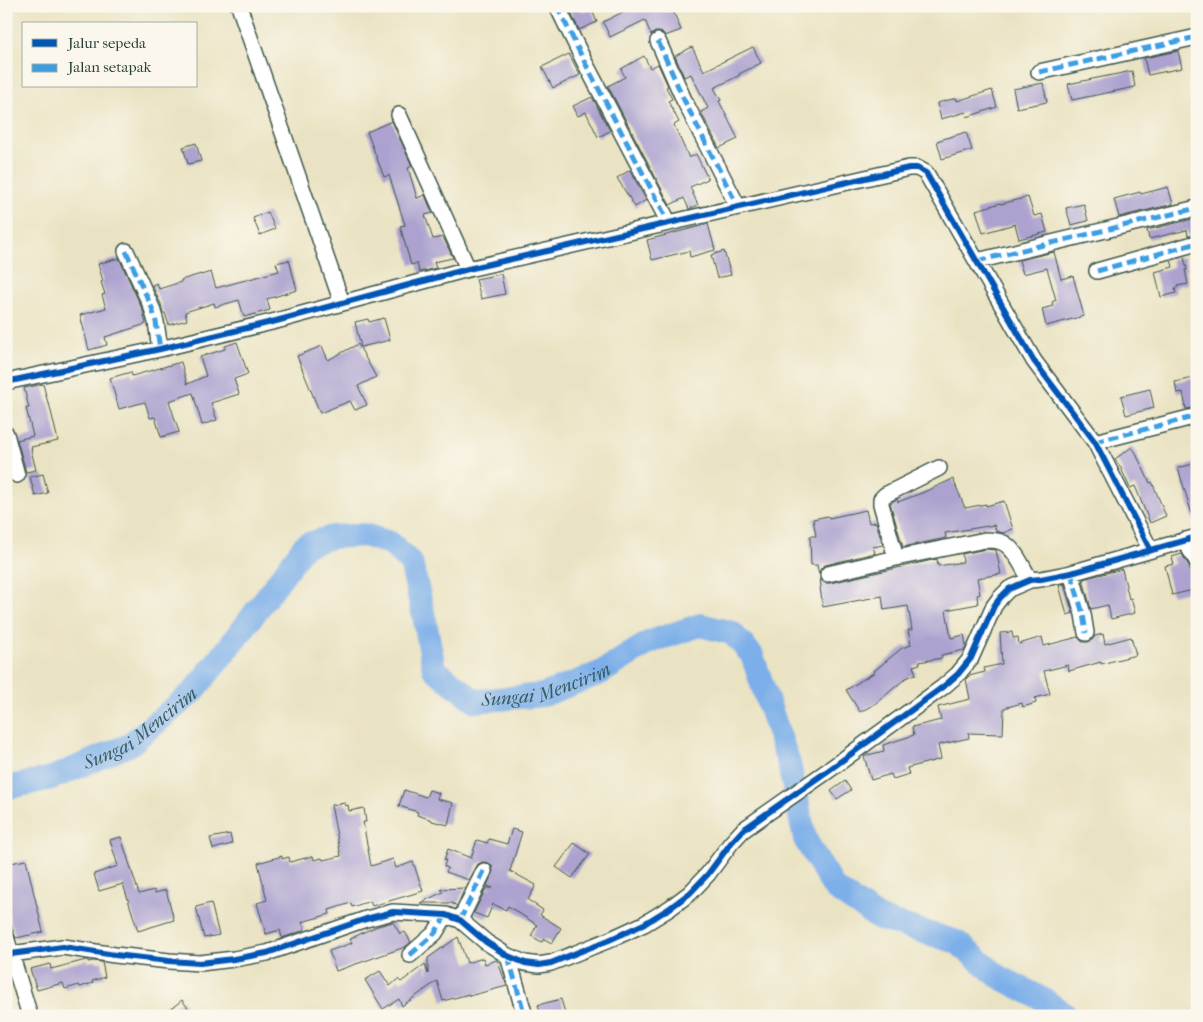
<svg xmlns="http://www.w3.org/2000/svg" width="1203" height="1022" viewBox="0 0 1203 1022" font-family="'IM FELL French Canon',serif">
<rect width="100%" height="100%" fill="#fbf7ec"/>
<filter id="ink" filterUnits="userSpaceOnUse"><feTurbulence type="fractalNoise" baseFrequency=".02" numOctaves="2"/><feDisplacementMap in="SourceGraphic" scale="10" xChannelSelector="R" yChannelSelector="G"/><feConvolveMatrix kernelMatrix="1 2 1 2 8 2 1 2 1" color-interpolation-filters="sRGB"/></filter>
<filter id="wash" filterUnits="userSpaceOnUse"><feTurbulence type="fractalNoise" baseFrequency=".0096" numOctaves="4" result="noise"/><feDisplacementMap in="SourceGraphic" scale="20" xChannelSelector="R" yChannelSelector="G"/><feGaussianBlur stdDeviation="1.12" result="paint"/><feColorMatrix in="noise" values="0 0 0 0 0 0 0 0 0 0 0 0 0 0 0 0 0 1.4 0 .05"/><feComposite in="paint" operator="in"/></filter>
<g filter="url(#wash)">
<rect width="100%" height="100%" fill="#eae3c3"/>
<g fill="none" stroke-linecap="round" stroke-linejoin="round">
<path stroke="#7cafe9" stroke-width="24" id="s1" d="M 6,788 L 52,778 L 129,745 L 192,693 L 240,633 L 305,545 L 332,537 L 364,535 L 390,543 L 411,563 L 424,616 L 434,669 L 475,701 L 543,695 L 600,673 L 650,642 L 700,625 L 732,633 L 752,655 L 789,764 L 805,839 L 834,888 L 878,918 L 957,942 L 998,976 L 1046,1001 L 1067,1016"/>
</g>
<g id="blocks">
<path fill="#aca1cf" d="M 568,6 L 580,6 L 583,12 L 591,8 L 597,22 L 579,30 Z
M 635,6 L 671,6 L 681,30 L 665,36 L 663,33 L 659,32 L 655,32 L 651,35 L 645,20 L 610,37 L 603,22 Z
M 692,47 L 704,71 L 753,47 L 761,63 L 739,74 L 740,75 L 714,88 L 721,100 L 719,101 L 738,139 L 719,148 L 701,112 L 708,108 L 691,74 L 684,77 L 675,56 Z
M 1178,51 L 1182,68 L 1148,75 L 1144,58 Z
M 569,54 L 580,75 L 553,88 L 542,67 Z
M 644,56 L 650,68 L 658,64 L 668,86 L 666,87 L 672,99 L 668,101 L 679,122 L 674,125 L 689,158 L 696,154 L 708,179 L 690,187 L 698,205 L 691,208 L 689,209 L 684,198 L 670,205 L 608,86 L 625,77 L 621,69 Z
M 1132,71 L 1135,87 L 1072,100 L 1068,84 Z
M 1043,83 L 1047,102 L 1017,108 L 1013,89 Z
M 992,90 L 997,107 L 967,117 L 966,112 L 941,119 L 937,103 L 957,98 L 957,101 Z
M 592,97 L 610,131 L 598,137 L 586,112 L 578,116 L 573,106 Z
M 392,121 L 412,166 L 408,168 L 417,198 L 425,195 L 432,212 L 433,213 L 425,215 L 433,239 L 443,237 L 453,258 L 434,262 L 436,268 L 419,272 L 417,263 L 411,265 L 400,226 L 405,225 L 389,175 L 384,177 L 367,132 Z
M 966,132 L 972,150 L 942,159 L 937,141 Z
M 196,143 L 201,161 L 188,164 L 183,147 Z
M 630,170 L 646,200 L 635,207 L 617,178 Z
M 1168,187 L 1173,204 L 1119,217 L 1114,199 L 1140,192 L 1141,194 Z
M 1028,197 L 1034,216 L 1042,214 L 1047,232 L 1019,239 L 1015,224 L 983,233 L 976,210 L 1001,203 L 1001,204 Z
M 1084,204 L 1088,221 L 1071,225 L 1066,208 Z
M 268,212 L 275,229 L 260,235 L 253,218 Z
M 1197,218 L 1197,234 L 1188,236 L 1187,230 L 1149,239 L 1147,230 Z
M 708,224 L 715,250 L 690,257 L 689,251 L 652,260 L 647,240 Z
M 724,251 L 731,275 L 717,278 L 711,255 Z
M 1054,252 L 1061,279 L 1073,276 L 1084,316 L 1046,326 L 1042,309 L 1053,306 L 1052,302 L 1056,300 L 1047,268 L 1023,274 L 1019,260 Z
M 1184,257 L 1187,270 L 1185,270 L 1188,284 L 1177,286 L 1178,287 L 1175,288 L 1176,293 L 1161,297 L 1155,272 L 1173,267 L 1171,260 Z
M 119,258 L 143,311 L 146,324 L 105,337 L 107,345 L 89,350 L 80,315 L 106,308 L 102,295 L 105,294 L 101,282 L 103,281 L 98,264 Z
M 289,260 L 297,290 L 267,299 L 270,310 L 244,317 L 239,300 L 215,307 L 214,303 L 185,312 L 187,320 L 169,325 L 165,313 L 163,313 L 161,304 L 152,285 L 157,283 L 159,289 L 181,282 L 181,280 L 201,274 L 201,275 L 211,272 L 216,288 L 279,271 L 276,263 Z
M 501,274 L 505,294 L 481,299 L 476,279 Z
M 384,318 L 390,340 L 361,347 L 355,322 L 368,319 L 369,322 Z
M 237,342 L 248,374 L 234,379 L 239,394 L 211,403 L 217,420 L 202,425 L 193,393 L 169,401 L 179,432 L 161,437 L 155,417 L 150,418 L 145,402 L 119,409 L 110,378 L 131,372 L 132,376 L 181,362 L 187,384 L 206,376 L 200,357 L 225,349 L 225,346 Z
M 358,344 L 376,377 L 358,386 L 367,405 L 355,410 L 350,401 L 320,413 L 297,356 L 322,346 L 328,360 Z
M 1197,377 L 1197,407 L 1186,409 L 1183,392 L 1177,393 L 1175,382 Z
M 43,384 L 48,403 L 49,403 L 58,441 L 31,447 L 32,450 L 31,450 L 36,470 L 26,472 L 17,440 L 33,436 L 26,408 L 29,408 L 24,388 Z
M 1150,389 L 1154,408 L 1126,415 L 1121,396 Z
M 1132,447 L 1138,456 L 1137,456 L 1150,483 L 1152,482 L 1166,516 L 1150,523 L 1135,486 L 1130,488 L 1120,466 L 1115,459 Z
M 1197,463 L 1197,521 L 1194,521 L 1178,468 Z
M 43,474 L 48,493 L 35,496 L 30,477 Z
M 953,479 L 965,508 L 986,504 L 986,506 L 1004,501 L 1013,529 L 1003,533 L 996,531 L 994,525 L 945,533 L 946,538 L 903,547 L 890,503 L 897,499 L 898,502 L 924,492 Z
M 866,510 L 869,523 L 876,522 L 883,545 L 873,547 L 875,553 L 825,565 L 821,568 L 819,574 L 817,565 L 811,565 L 810,536 L 816,536 L 813,519 L 828,516 L 829,518 Z
M 986,549 L 996,550 L 1001,574 L 977,578 L 980,594 L 977,595 L 978,604 L 946,610 L 951,638 L 964,635 L 966,645 L 964,650 L 941,655 L 942,658 L 919,662 L 920,664 L 913,666 L 916,674 L 906,678 L 875,704 L 860,712 L 846,690 L 875,672 L 874,671 L 902,648 L 911,645 L 908,630 L 912,630 L 908,606 L 884,610 L 882,596 L 823,607 L 820,588 L 821,587 L 820,577 L 822,581 L 825,583 L 830,583 L 937,559 L 938,566 L 963,562 L 962,554 Z
M 1182,554 L 1189,566 L 1191,575 L 1197,574 L 1197,589 L 1172,595 L 1165,566 L 1174,564 L 1172,557 Z
M 1122,569 L 1129,599 L 1131,598 L 1135,613 L 1111,619 L 1108,605 L 1091,609 L 1083,579 Z
M 1064,584 L 1073,613 L 1067,615 L 1059,585 Z
M 1012,632 L 1013,638 L 1018,637 L 1019,644 L 1042,637 L 1044,646 L 1078,637 L 1082,642 L 1088,642 L 1092,640 L 1095,636 L 1103,634 L 1105,644 L 1131,637 L 1136,655 L 1101,664 L 1101,662 L 1069,671 L 1068,665 L 1044,671 L 1050,694 L 1035,698 L 1036,703 L 1023,707 L 1022,703 L 1004,708 L 1003,734 L 968,733 L 969,738 L 938,745 L 941,759 L 907,768 L 909,774 L 893,779 L 891,774 L 871,780 L 864,756 L 884,751 L 883,745 L 914,735 L 912,727 L 941,720 L 938,707 L 970,699 L 966,679 L 969,676 L 985,672 L 984,668 L 1002,664 L 1000,633 Z
M 845,781 L 851,790 L 837,799 L 831,791 Z
M 404,790 L 426,797 L 429,790 L 439,793 L 437,799 L 453,803 L 448,825 L 432,821 L 432,820 L 417,815 L 418,812 L 399,806 Z
M 345,803 L 345,806 L 348,805 L 349,811 L 364,808 L 366,822 L 363,822 L 371,866 L 393,859 L 396,868 L 413,862 L 423,891 L 372,906 L 370,901 L 352,907 L 351,903 L 329,910 L 330,914 L 302,922 L 305,930 L 282,938 L 280,930 L 266,934 L 257,903 L 267,900 L 258,863 L 282,856 L 282,859 L 289,857 L 290,862 L 313,856 L 314,860 L 322,858 L 323,860 L 341,856 L 331,805 Z
M 512,829 L 522,832 L 510,871 L 536,885 L 528,900 L 543,910 L 540,915 L 561,928 L 552,943 L 544,939 L 542,942 L 531,936 L 537,925 L 508,906 L 506,910 L 493,904 L 487,918 L 474,913 L 486,888 L 493,888 L 487,886 L 493,871 L 492,866 L 489,863 L 483,862 L 478,864 L 469,880 L 446,872 L 448,868 L 444,866 L 446,860 L 444,860 L 448,849 L 471,858 L 477,840 L 487,843 L 489,839 L 507,844 Z
M 230,834 L 232,844 L 213,849 L 210,838 Z
M 121,837 L 139,894 L 154,890 L 155,893 L 166,890 L 174,920 L 138,931 L 123,884 L 99,891 L 94,874 L 118,866 L 110,840 Z
M 574,843 L 590,854 L 572,878 L 556,867 Z
M 26,860 L 43,932 L 16,938 L 13,931 L 6,902 L 6,864 Z
M 465,888 L 457,906 L 452,903 L 420,903 L 443,892 L 441,889 Z
M 211,903 L 219,935 L 204,938 L 196,907 Z
M 393,922 L 400,934 L 405,932 L 411,942 L 405,947 L 336,971 L 329,951 L 352,943 L 350,939 L 366,931 L 378,926 Z
M 458,937 L 467,963 L 483,958 L 485,964 L 497,960 L 507,986 L 469,996 L 469,994 L 443,1001 L 437,981 L 402,1006 L 399,999 L 383,1009 L 365,980 L 380,971 L 390,986 L 398,979 L 401,982 L 425,964 L 428,974 L 428,958 Z
M 86,960 L 88,960 L 88,962 L 93,961 L 102,962 L 105,977 L 92,981 L 93,983 L 80,987 L 79,985 L 65,989 L 63,983 L 37,990 L 30,969 L 50,964 L 51,969 Z
M 561,999 L 565,1013 L 555,1016 L 541,1016 L 538,1005 Z
M 182,1000 L 194,1016 L 162,1016 Z"/>
</g>
</g>
<g filter="url(#ink)">
<use href="#blocks" fill-opacity="0" stroke="#3d5649" stroke-width="1"/>
<g fill="none" stroke-linecap="round" stroke-linejoin="round">
<defs>
<path id="street" d="M 239,6 L 342,303
M 557,6 L 583,59 L 669,223
M 658,41 L 684,100 L 738,207
M 1039,72 L 1197,37
M 399,115 L 468,269
M 126,251 L 152,308 L 156,322 L 160,349
M 977,261 L 1197,208
M 1097,271 L 1197,243
M 6,382 L 160,349 L 276,321 L 468,269 L 909,168 L 917,168 L 926,173 L 1034,361 L 1095,442 L 1150,549
M 6,434 L 17,475
M 1095,442 L 1197,416
M 1184,540 L 1197,561
M 896,558 L 881,504 L 881,499 L 885,495 L 939,468
M 1071,573 L 1083,614 L 1086,633
M 828,574 L 896,558 L 985,540 C 991,540 996,540 1001,542 C 1014,546 1023,568 1030,580
M 460,920 L 484,871
M 6,937 L 30,1016
M 11,954 L 63,947 L 115,955 L 169,961 L 200,963 L 234,959 L 267,953 L 366,919 L 393,912 L 446,915 L 460,920 L 486,942 L 508,956 L 525,963 L 539,965 L 551,963 L 609,940 L 644,924 L 670,908 L 690,893 L 708,874 L 731,843 L 743,830 L 829,770 L 943,687 L 958,674 L 971,658 L 994,606 L 1000,598 L 1009,589 L 1030,580 L 1041,579 L 1071,573 L 1197,537
M 410,955 L 435,933 L 446,915
M 508,956 L 525,1016"/>
</defs>
<use href="#street" stroke="#3d5649" stroke-width="18"/>
<use href="#street" stroke="#fff" stroke-width="15"/>
<path stroke="#3c9ee2" stroke-width="5" stroke-dasharray="10 5" stroke-linecap="butt" d="M 557,6 L 583,59 L 669,223
M 658,41 L 684,100 L 738,207
M 1039,72 L 1197,37
M 126,251 L 152,308 L 156,322 L 160,349
M 977,261 L 1197,208
M 1097,271 L 1197,243
M 1095,442 L 1197,416
M 1071,573 L 1083,614 L 1086,633
M 460,920 L 484,871
M 410,955 L 435,933 L 446,915
M 508,956 L 525,1016"/>
<defs>
<path id="cycleway" d="M 6,382 L 160,349 L 276,321 L 468,269 L 909,168 L 917,168 L 926,173 L 1034,361 L 1095,442 L 1150,549
M 11,954 L 63,947 L 115,955 L 169,961 L 200,963 L 234,959 L 267,953 L 366,919 L 393,912 L 446,915 L 460,920 L 486,942 L 508,956 L 525,963 L 539,965 L 551,963 L 609,940 L 644,924 L 670,908 L 690,893 L 708,874 L 731,843 L 743,830 L 829,770 L 943,687 L 958,674 L 971,658 L 994,606 L 1000,598 L 1009,589 L 1030,580 L 1041,579 L 1071,573 L 1197,537"/>
</defs>
<use href="#cycleway" stroke="#fbf7ec" stroke-width="9"/>
<use href="#cycleway" stroke="#0057b8" stroke-width="6"/>
</g>
</g>
<g text-anchor="middle" dominant-baseline="central" stroke-width="4" stroke-linejoin="round" paint-order="stroke">
<g font-size="19" font-style="italic" fill="#365a61" stroke="#fbf7ec">
<text stroke="none"><textPath href="#s1" startOffset="749">Sungai Mencirim</textPath></text>
<text stroke="none"><textPath href="#s1" startOffset="149">Sungai Mencirim</textPath></text>
</g>
</g>
<rect width="1203" height="1022" fill="none" stroke="#fbf7ec" stroke-width="25"/>
<rect x="22" y="22" width="175" height="65" fill="#fbf7ec" stroke="#a3ada2"/>
<rect x="32" y="39" width="25" height="8" fill="#0057b8" stroke="#a3ada2"/>
<text x="68" y="48" font-size="15" fill="#1f3d34">Jalur sepeda</text>
<rect x="32" y="64" width="25" height="8" fill="#3c9ee2" stroke="#a3ada2"/>
<text x="68" y="72" font-size="15" fill="#1f3d34">Jalan setapak</text>
</svg>
